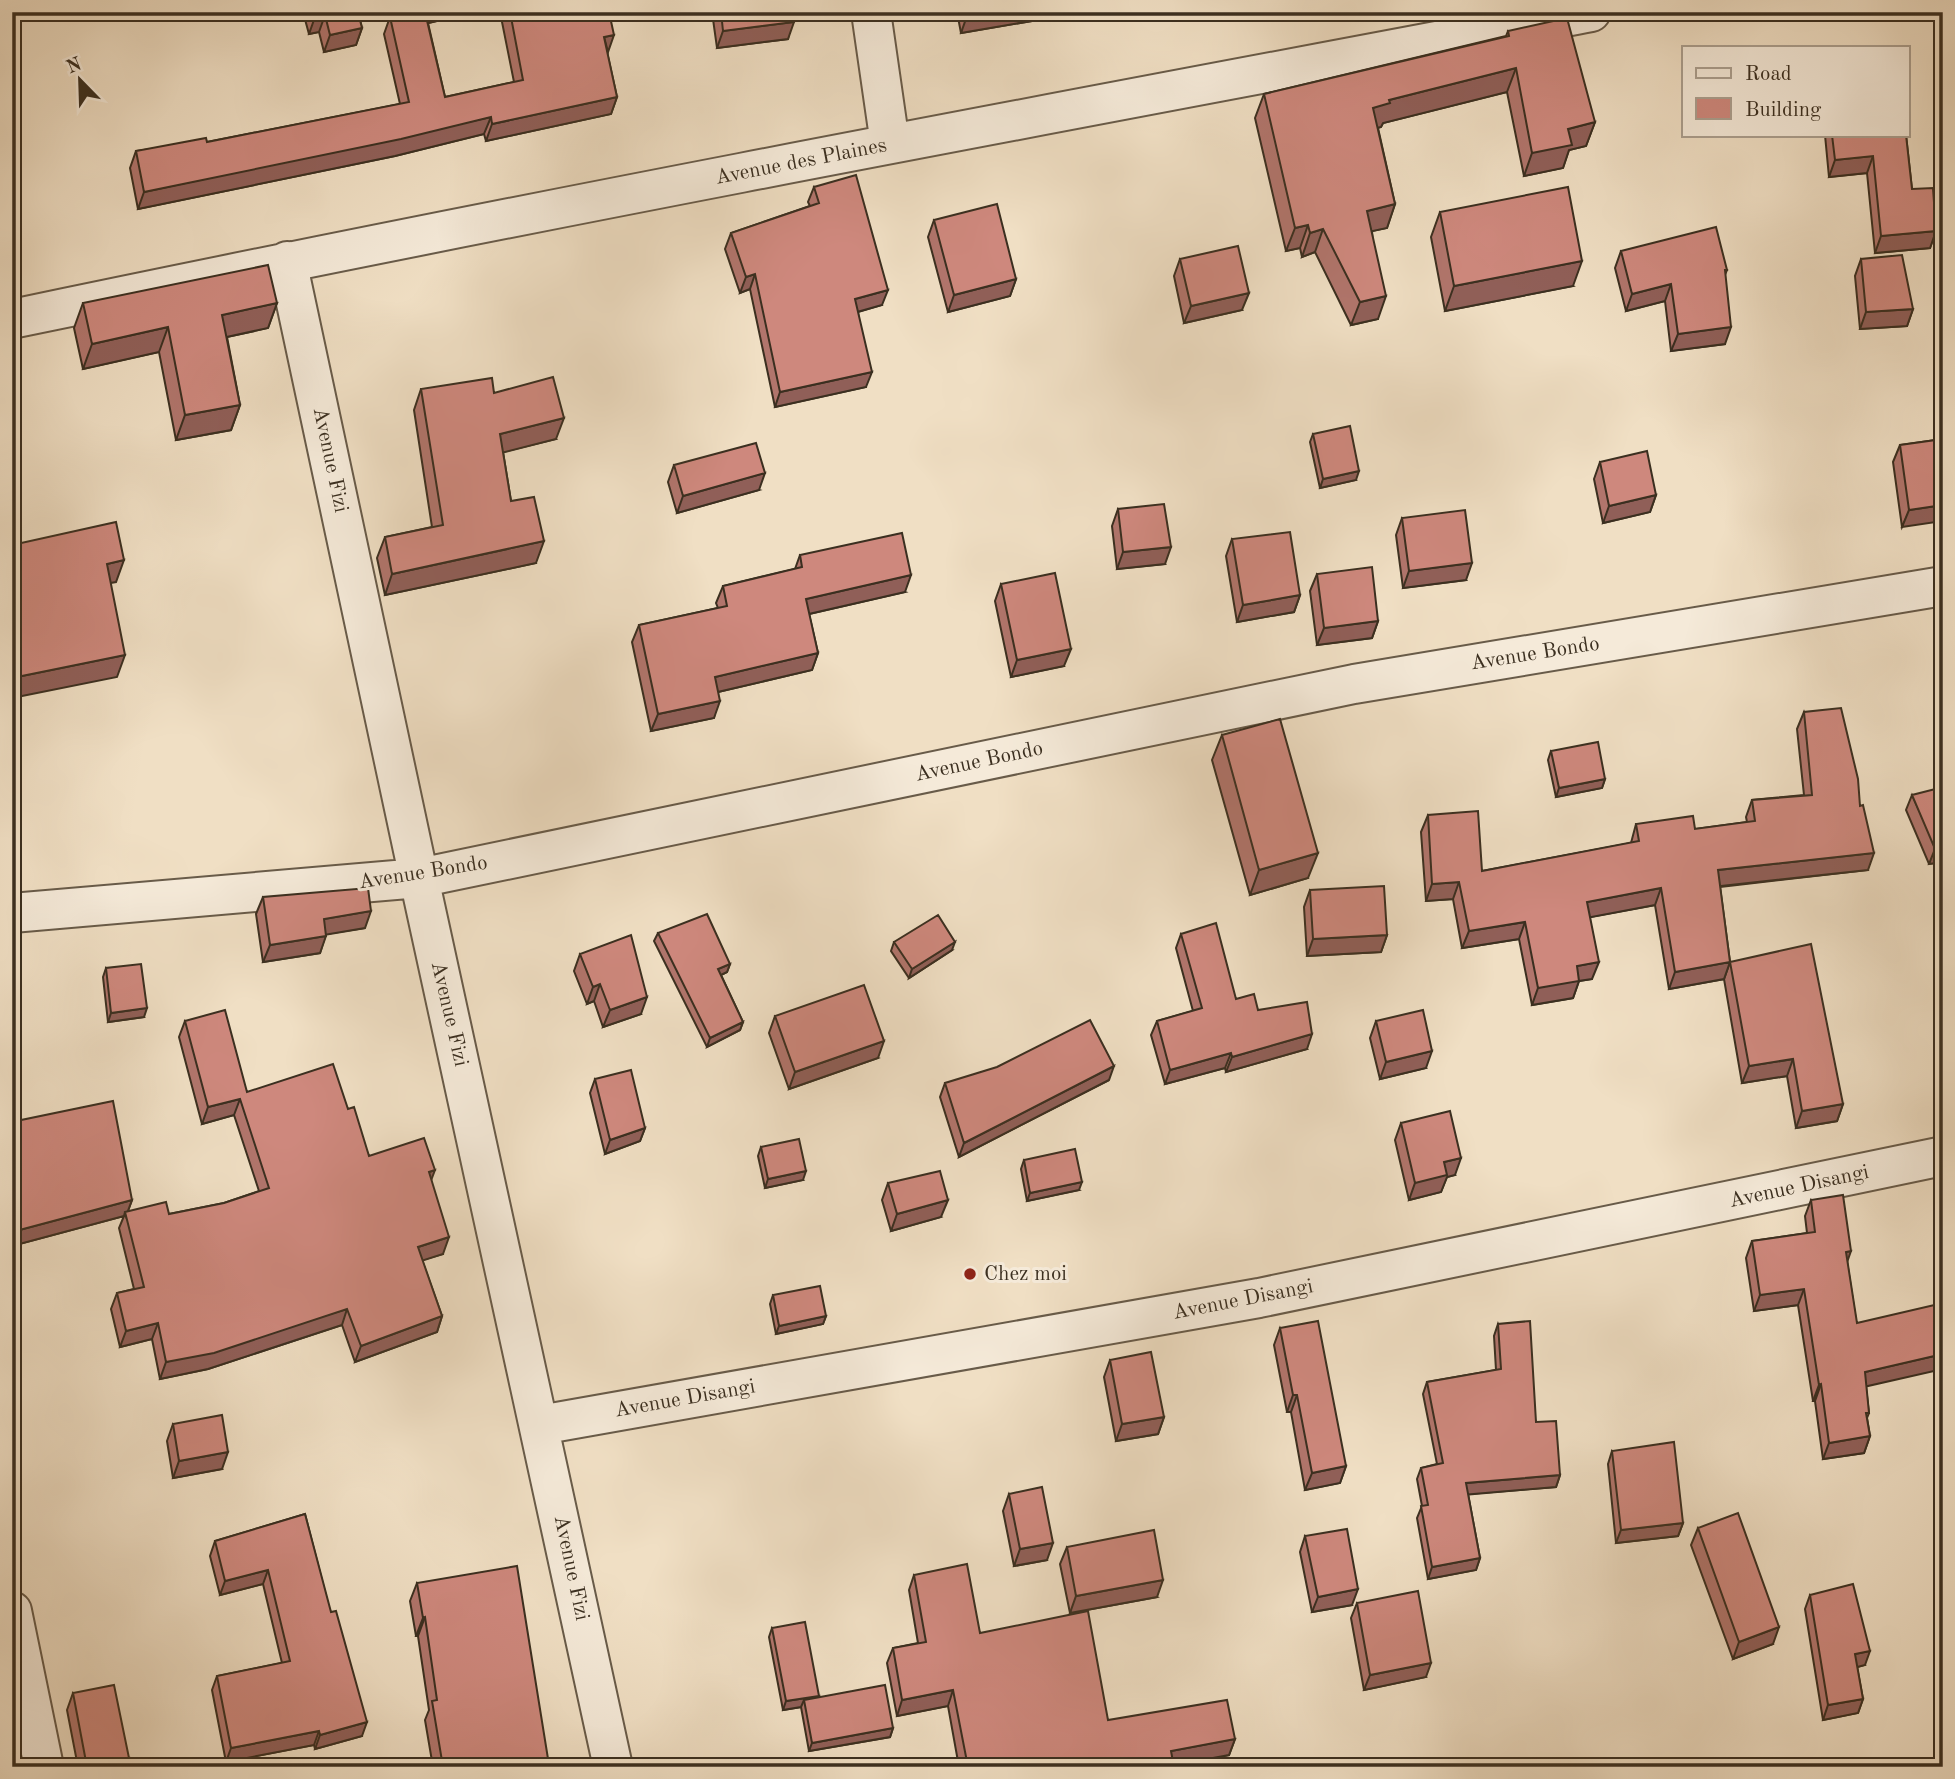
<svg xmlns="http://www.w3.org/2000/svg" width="1955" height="1779" viewBox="0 0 1955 1779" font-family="'Old Standard TT',serif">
<rect width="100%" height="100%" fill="#f0dfc4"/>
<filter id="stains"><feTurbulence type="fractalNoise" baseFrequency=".00286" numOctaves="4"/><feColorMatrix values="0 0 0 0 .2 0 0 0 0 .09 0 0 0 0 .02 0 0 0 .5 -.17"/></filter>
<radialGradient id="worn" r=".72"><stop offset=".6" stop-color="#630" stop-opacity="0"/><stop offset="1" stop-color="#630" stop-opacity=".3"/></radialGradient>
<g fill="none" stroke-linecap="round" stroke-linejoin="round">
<defs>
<path id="minor" d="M 871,12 L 890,144
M 287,261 L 419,878 L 613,1767
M 12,319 C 537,209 1064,111 1591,12
M 12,913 L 419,878 L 1354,684 L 1943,586
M 540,1425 L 1259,1298 L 1943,1156
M 12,1611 L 44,1767"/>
</defs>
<use href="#minor" stroke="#685b49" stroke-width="42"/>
<use href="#minor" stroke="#f5ead9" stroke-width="38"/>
</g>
<path fill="#b1756c" stroke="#3b2f20" stroke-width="2" d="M 303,12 L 358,12 L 362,28 L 356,45 L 324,52 L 319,32 L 309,34 Z
M 411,12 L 475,12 L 428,23 L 445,97 L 514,82 L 500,12 L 609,12 L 607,52 L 617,97 L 611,114 L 486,141 L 484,134 L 395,156 L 138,209 L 130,168 L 136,151 L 207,142 L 400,104 L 384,34 L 390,17 Z
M 712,12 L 793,12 L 788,39 L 717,48 Z
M 957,12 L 1057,12 L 1055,17 L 961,33 Z
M 1508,31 L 1595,122 L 1586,146 L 1569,150 L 1563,168 L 1524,176 L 1507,92 L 1383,123 L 1381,127 L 1378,128 L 1395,204 L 1387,228 L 1372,231 L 1378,319 L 1351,325 L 1315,252 L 1302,257 L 1300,248 L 1286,251 L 1255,118 L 1264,94 L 1506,36 Z
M 1825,135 L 1906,135 L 1912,189 L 1936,231 L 1930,248 L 1875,253 L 1867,173 L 1829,177 Z
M 814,187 L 882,305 L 858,312 L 866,387 L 775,407 L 750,289 L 740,293 L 725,249 L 731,233 L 810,206 L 808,202 Z
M 1440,212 L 1573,286 L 1445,311 L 1431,237 Z
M 934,220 L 1016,279 L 1010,296 L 948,312 L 928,237 Z
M 1621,251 L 1727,270 L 1725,275 L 1725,344 L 1671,351 L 1665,301 L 1626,311 L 1615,268 Z
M 1180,259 L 1242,310 L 1184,323 L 1174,276 Z
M 1861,259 L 1913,309 L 1907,326 L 1860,329 L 1855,276 Z
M 83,303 L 277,303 L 268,328 L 227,337 L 240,405 L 231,430 L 176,440 L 159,352 L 83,369 L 74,328 Z
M 421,389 L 494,393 L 556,439 L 503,452 L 511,501 L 536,563 L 385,595 L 377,558 L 385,537 L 432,527 L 414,410 Z
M 1313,434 L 1356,480 L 1320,488 L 1310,442 Z
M 1943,439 L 1902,527 L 1893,462 L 1900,445 Z
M 1600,462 L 1656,495 L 1650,512 L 1603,523 L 1594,479 Z
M 674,465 L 759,490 L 677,513 L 668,482 Z
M 1118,509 L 1165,564 L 1117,569 L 1112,526 Z
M 1402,518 L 1466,580 L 1403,588 L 1396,535 Z
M 1232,539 L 1300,595 L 1294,612 L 1237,622 L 1226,556 Z
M 800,555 L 905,592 L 809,614 L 818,653 L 812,670 L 718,692 L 714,718 L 651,731 L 632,642 L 639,625 L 718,608 L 716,603 L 723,586 L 795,569 Z
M 1317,574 L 1378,621 L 1372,638 L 1317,645 L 1310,591 Z
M 1001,584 L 1064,666 L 1011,677 L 995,601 Z
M 1804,712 L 1868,870 L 1720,887 L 1730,962 L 1724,979 L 1669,989 L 1655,905 L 1590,917 L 1592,979 L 1579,981 L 1573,998 L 1532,1005 L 1519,939 L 1462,948 L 1453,899 L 1426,901 L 1421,832 L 1428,815 L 1482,871 L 1631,843 L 1636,824 L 1695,829 L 1747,822 L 1746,817 L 1752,800 L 1804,795 L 1797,729 Z
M 1222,735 L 1308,878 L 1250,895 L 1212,760 Z
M 1551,751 L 1605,779 L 1602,788 L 1556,797 L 1548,760 Z
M 1912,795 L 1943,862 L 1929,864 L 1906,810 Z
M 1310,890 L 1387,935 L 1381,952 L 1307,956 L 1304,907 Z
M 263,897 L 365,928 L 326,934 L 320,953 L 263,962 L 256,914 Z
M 658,933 L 730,964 L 727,972 L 721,975 L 743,1022 L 740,1030 L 707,1047 L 654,941 Z
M 1181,934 L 1236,999 L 1258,1010 L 1307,1049 L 1226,1072 L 1225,1068 L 1165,1084 L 1151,1035 L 1157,1021 L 1193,1011 L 1176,948 Z
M 894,942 L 952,950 L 909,978 L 891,951 Z
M 580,954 L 641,1014 L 603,1027 L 594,1001 L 587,1004 L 574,971 Z
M 1730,962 L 1843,1104 L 1837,1121 L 1796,1128 L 1787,1076 L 1742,1083 L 1724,979 Z
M 106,968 L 144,1017 L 108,1022 L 103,977 Z
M 775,1016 L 878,1058 L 789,1089 L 769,1033 Z
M 185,1021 L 247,1092 L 348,1109 L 369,1156 L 431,1180 L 443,1254 L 422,1260 L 442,1316 L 437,1332 L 355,1362 L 342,1325 L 208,1369 L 160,1379 L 152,1339 L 120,1347 L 111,1309 L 117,1293 L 134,1289 L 119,1228 L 124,1216 L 12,1246 L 12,1076 L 21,1120 L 132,1200 L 128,1211 L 169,1214 L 224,1203 L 259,1191 L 234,1115 L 202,1124 L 179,1037 Z
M 1376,1021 L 1426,1068 L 1380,1079 L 1370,1038 Z
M 595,1079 L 645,1128 L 640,1141 L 605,1154 L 590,1093 Z
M 1109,1080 L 959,1157 L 940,1097 L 945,1083 Z
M 1401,1123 L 1455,1175 L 1447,1177 L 1441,1192 L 1409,1200 L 1395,1140 Z
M 761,1147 L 803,1180 L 765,1188 L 758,1156 Z
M 1024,1160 L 1079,1190 L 1027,1201 L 1021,1169 Z
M 888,1183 L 941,1217 L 891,1231 L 882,1200 Z
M 1811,1200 L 1847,1261 L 1866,1387 L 1869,1413 L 1867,1418 L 1870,1436 L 1864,1453 L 1823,1459 L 1815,1401 L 1813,1401 L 1798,1305 L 1754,1311 L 1746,1258 L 1752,1241 L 1807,1233 L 1805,1216 Z
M 773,1295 L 826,1316 L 823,1324 L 776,1334 L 770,1304 Z
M 1498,1324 L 1536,1422 L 1560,1475 L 1556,1487 L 1468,1494 L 1480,1558 L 1476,1570 L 1428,1579 L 1417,1518 L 1422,1506 L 1417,1479 L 1421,1468 L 1437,1464 L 1423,1394 L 1427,1382 L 1496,1370 L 1494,1336 Z
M 1280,1328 L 1346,1466 L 1340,1483 L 1305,1490 L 1291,1412 L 1287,1412 L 1274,1345 Z
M 1110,1360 L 1164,1417 L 1158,1434 L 1116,1441 L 1104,1377 Z
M 173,1424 L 222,1469 L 173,1478 L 167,1441 Z
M 1612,1451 L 1683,1523 L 1678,1536 L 1616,1543 L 1608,1464 Z
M 1009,1494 L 1047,1560 L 1014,1566 L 1003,1511 Z
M 305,1514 L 362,1736 L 315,1749 L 314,1745 L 226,1762 L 212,1690 L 217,1676 L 282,1663 L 263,1584 L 220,1595 L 210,1556 L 215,1541 Z
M 1698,1528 L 1773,1644 L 1733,1659 L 1691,1545 Z
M 1305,1536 L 1352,1605 L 1312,1612 L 1300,1552 Z
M 1067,1547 L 1157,1597 L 1070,1613 L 1060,1564 Z
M 914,1575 L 980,1633 L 1108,1720 L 1235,1739 L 1229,1755 L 1173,1765 L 1174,1767 L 959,1767 L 948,1706 L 897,1716 L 887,1663 L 893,1648 L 918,1643 L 909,1590 Z
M 417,1583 L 549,1765 L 548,1767 L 433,1767 L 425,1720 L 429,1710 L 418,1636 L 416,1636 L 410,1601 Z
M 1810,1595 L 1865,1665 L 1857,1667 L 1863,1699 L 1858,1713 L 1823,1720 L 1805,1609 Z
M 1357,1603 L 1426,1677 L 1364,1690 L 1351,1618 Z
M 772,1628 L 818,1697 L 893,1728 L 890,1737 L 809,1751 L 801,1707 L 783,1710 L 769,1637 Z
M 73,1693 L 129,1758 L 126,1767 L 78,1767 L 67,1710 Z
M 1937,1711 L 1943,1711 L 1943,1753 L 1936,1754 L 1934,1720 Z"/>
<path fill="#905f58" stroke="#3b2f20" stroke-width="2" d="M 429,12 L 475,12 L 424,24 Z
M 991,12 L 1057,12 L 1055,17 L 961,33 L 967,16 Z
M 325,15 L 319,32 L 309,34 L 315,17 Z
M 794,22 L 788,39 L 717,48 L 723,31 Z
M 362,28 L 356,45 L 324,52 L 330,35 Z
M 614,35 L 608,52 L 604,37 Z
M 1516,68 L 1507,92 L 1383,123 L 1381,127 L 1364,131 L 1373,108 L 1389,100 Z
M 617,97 L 611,114 L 486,141 L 492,124 Z
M 491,117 L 484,134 L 395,156 L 138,209 L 144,192 Z
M 1595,122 L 1586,146 L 1569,150 L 1563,168 L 1524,176 L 1532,153 L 1568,129 Z
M 1873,156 L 1867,173 L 1829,177 L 1835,160 Z
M 1395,204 L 1387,228 L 1359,234 L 1367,211 Z
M 1308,225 L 1300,248 L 1286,251 L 1295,228 Z
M 1323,229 L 1315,252 L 1302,257 L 1310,233 Z
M 1936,231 L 1930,248 L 1875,253 L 1881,236 Z
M 1582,261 L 1573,286 L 1445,311 L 1454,286 Z
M 755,274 L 750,289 L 740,293 L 746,277 Z
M 1016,279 L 1010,296 L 948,312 L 954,295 Z
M 1671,284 L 1665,301 L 1626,311 L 1632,294 Z
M 888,290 L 882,305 L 850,314 L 855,299 Z
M 1249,293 L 1242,310 L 1184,323 L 1191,306 Z
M 1386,296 L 1378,319 L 1351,325 L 1360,302 Z
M 277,303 L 268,328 L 213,340 L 222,315 Z
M 1913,309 L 1907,326 L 1860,329 L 1866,312 Z
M 168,327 L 159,352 L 83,369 L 92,344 Z
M 1731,327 L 1725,344 L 1671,351 L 1678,334 Z
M 872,372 L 866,387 L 775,407 L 780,392 Z
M 240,405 L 231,430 L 176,440 L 185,415 Z
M 564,418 L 556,439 L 493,455 L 500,434 Z
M 1359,471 L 1356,480 L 1320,488 L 1323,479 Z
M 765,473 L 759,490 L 677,513 L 683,496 Z
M 1656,495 L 1650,512 L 1603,523 L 1609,506 Z
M 1943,505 L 1943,521 L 1902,527 L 1909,510 Z
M 544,541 L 536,563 L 385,595 L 392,574 Z
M 1171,547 L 1165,564 L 1117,569 L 1123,552 Z
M 124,560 L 116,582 L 99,585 L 107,564 Z
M 1472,563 L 1466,580 L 1403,588 L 1409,571 Z
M 911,575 L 905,592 L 800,616 L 806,599 Z
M 1300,595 L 1294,612 L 1237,622 L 1243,605 Z
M 1378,621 L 1372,638 L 1317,645 L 1324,628 Z
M 1071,649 L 1064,666 L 1011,677 L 1017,660 Z
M 818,653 L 812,670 L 709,694 L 715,677 Z
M 125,655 L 117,677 L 12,698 L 12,678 Z
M 720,701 L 714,718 L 651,731 L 658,714 Z
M 1605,779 L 1602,788 L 1556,797 L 1559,788 Z
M 1943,848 L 1943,862 L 1929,864 L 1935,849 Z
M 1318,853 L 1308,878 L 1250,895 L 1259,870 Z
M 1874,853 L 1868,870 L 1712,887 L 1718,870 Z
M 1459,882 L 1453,899 L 1426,901 L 1432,884 Z
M 1661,888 L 1655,905 L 1581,919 L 1587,902 Z
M 371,911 L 365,928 L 318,936 L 324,919 Z
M 1525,922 L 1519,939 L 1462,948 L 1469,931 Z
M 1387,935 L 1381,952 L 1307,956 L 1313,939 Z
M 326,936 L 320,953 L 263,962 L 270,945 Z
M 955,942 L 952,950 L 909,978 L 912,969 Z
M 1599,962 L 1592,979 L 1579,981 L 1573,998 L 1532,1005 L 1538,988 L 1577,966 Z
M 1730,962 L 1724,979 L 1669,989 L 1675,972 Z
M 730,964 L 727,972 L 715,978 L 718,969 Z
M 600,984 L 594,1001 L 587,1004 L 593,987 Z
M 647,997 L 641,1014 L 603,1027 L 610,1010 Z
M 147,1008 L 144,1017 L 108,1022 L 111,1013 Z
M 743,1022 L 740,1030 L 707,1047 L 710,1038 Z
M 1312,1034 L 1307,1049 L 1226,1072 L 1232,1057 Z
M 884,1041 L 878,1058 L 789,1089 L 795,1072 Z
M 1432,1051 L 1426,1068 L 1380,1079 L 1386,1062 Z
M 1231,1053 L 1225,1068 L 1165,1084 L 1170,1070 Z
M 1793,1059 L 1787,1076 L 1742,1083 L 1749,1066 Z
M 1114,1066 L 1109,1080 L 959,1157 L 964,1143 Z
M 240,1099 L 234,1115 L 202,1124 L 208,1107 Z
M 1843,1104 L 1837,1121 L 1796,1128 L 1802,1111 Z
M 645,1128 L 640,1141 L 605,1154 L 610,1140 Z
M 1461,1158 L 1455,1175 L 1447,1177 L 1441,1192 L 1409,1200 L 1415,1183 L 1444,1162 Z
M 435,1170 L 429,1186 L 429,1172 Z
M 806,1171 L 803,1180 L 765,1188 L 768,1179 Z
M 1082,1182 L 1079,1190 L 1027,1201 L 1030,1193 Z
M 132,1200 L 126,1216 L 125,1212 L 124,1216 L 12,1246 L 12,1232 Z
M 948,1200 L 941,1217 L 891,1231 L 897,1214 Z
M 449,1237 L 443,1254 L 412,1264 L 418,1247 Z
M 1851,1251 L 1845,1268 L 1846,1252 Z
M 1804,1289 L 1798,1305 L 1754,1311 L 1760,1295 Z
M 347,1309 L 342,1325 L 208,1369 L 160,1379 L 166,1362 Z
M 442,1316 L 437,1332 L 355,1362 L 361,1346 Z
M 826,1316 L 823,1324 L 776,1334 L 779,1326 Z
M 158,1323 L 152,1339 L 120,1347 L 126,1331 Z
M 1943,1354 L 1943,1369 L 1859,1388 L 1865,1372 Z
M 1821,1384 L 1815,1401 L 1813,1401 L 1819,1385 Z
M 1293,1395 L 1297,1395 L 1291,1412 L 1287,1412 Z
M 1164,1417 L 1158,1434 L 1116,1441 L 1122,1424 Z
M 1870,1436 L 1864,1453 L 1823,1459 L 1829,1443 Z
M 228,1452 L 222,1469 L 173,1478 L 179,1461 Z
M 1346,1466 L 1340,1483 L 1305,1490 L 1312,1473 Z
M 1560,1475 L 1556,1487 L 1462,1495 L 1466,1483 Z
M 1683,1523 L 1678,1536 L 1616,1543 L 1621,1530 Z
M 1053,1543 L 1047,1560 L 1014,1566 L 1020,1549 Z
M 1480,1558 L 1476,1570 L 1428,1579 L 1432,1567 Z
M 268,1570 L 263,1584 L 220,1595 L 225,1581 Z
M 1163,1580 L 1157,1597 L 1070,1613 L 1076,1596 Z
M 1358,1589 L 1352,1605 L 1312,1612 L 1318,1597 Z
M 425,1617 L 418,1636 L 416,1636 L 423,1618 Z
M 1779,1627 L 1773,1644 L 1733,1659 L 1739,1642 Z
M 1870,1651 L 1865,1665 L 1850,1669 L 1855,1654 Z
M 1431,1663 L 1426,1677 L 1364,1690 L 1370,1675 Z
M 953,1690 L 948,1706 L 897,1716 L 902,1700 Z
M 819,1696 L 815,1704 L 804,1700 L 801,1707 L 783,1710 L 786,1701 Z
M 1863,1699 L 1858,1713 L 1823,1720 L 1828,1705 Z
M 367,1722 L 362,1736 L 315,1749 L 320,1735 Z
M 893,1728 L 890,1737 L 809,1751 L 812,1743 Z
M 319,1731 L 314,1745 L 226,1762 L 231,1748 Z
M 1235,1739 L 1229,1755 L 1165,1767 L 1171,1751 Z
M 1939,1745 L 1943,1745 L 1943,1753 L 1936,1754 Z
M 129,1758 L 126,1767 L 89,1767 Z"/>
<path fill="#ce887d" stroke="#3b2f20" stroke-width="2" d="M 314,12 L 358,12 L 362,28 L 330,35 L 325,15 L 315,17 Z
M 411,12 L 425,12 L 445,97 L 523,80 L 510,12 L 609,12 L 614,35 L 604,37 L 617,97 L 492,124 L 491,117 L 401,139 L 144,192 L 136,151 L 206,138 L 207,142 L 409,102 L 390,17 Z
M 721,12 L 793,12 L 794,22 L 723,31 Z
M 966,12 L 991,12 L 967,16 Z
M 1567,18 L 1595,122 L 1568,129 L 1572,145 L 1532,153 L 1516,68 L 1389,100 L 1390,103 L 1373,108 L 1395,204 L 1367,211 L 1386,296 L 1360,302 L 1323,229 L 1310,233 L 1308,225 L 1295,228 L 1264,94 L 1509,36 L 1508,31 Z
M 1832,135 L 1906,135 L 1912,189 L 1933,188 L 1936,231 L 1881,236 L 1873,156 L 1835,160 Z
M 856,175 L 888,290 L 855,299 L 872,372 L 780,392 L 755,274 L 746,277 L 731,233 L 819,203 L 814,187 Z
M 1568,187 L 1582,261 L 1454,286 L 1440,212 Z
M 997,204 L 1016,279 L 954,295 L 934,220 Z
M 1716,227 L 1727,270 L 1725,270 L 1731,327 L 1678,334 L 1671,284 L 1632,294 L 1621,251 Z
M 1238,246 L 1249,293 L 1191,306 L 1180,259 Z
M 1902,255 L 1913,309 L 1866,312 L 1861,259 Z
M 268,265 L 277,303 L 222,315 L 240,405 L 185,415 L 168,327 L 92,344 L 83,303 Z
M 553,377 L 564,418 L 500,434 L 511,501 L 534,497 L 544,541 L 392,574 L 385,537 L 443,525 L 421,389 L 492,378 L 494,393 Z
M 1350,426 L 1359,471 L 1323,479 L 1313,434 Z
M 1943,439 L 1943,505 L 1909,510 L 1900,445 Z
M 756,443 L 765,473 L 683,496 L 674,465 Z
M 1647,451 L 1656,495 L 1609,506 L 1600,462 Z
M 1164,504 L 1171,547 L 1123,552 L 1118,509 Z
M 1465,510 L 1472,563 L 1409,571 L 1402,518 Z
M 116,522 L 124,560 L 107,564 L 125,655 L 12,678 L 12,545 Z
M 1290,532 L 1300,595 L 1243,605 L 1232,539 Z
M 902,533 L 911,575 L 806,599 L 818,653 L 715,677 L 720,701 L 658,714 L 639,625 L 727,606 L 723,586 L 802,567 L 800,555 Z
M 1372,567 L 1378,621 L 1324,628 L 1317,574 Z
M 1055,573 L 1071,649 L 1017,660 L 1001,584 Z
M 1841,708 L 1858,779 L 1860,806 L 1863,805 L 1874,853 L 1718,870 L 1730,962 L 1675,972 L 1661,888 L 1587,902 L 1599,962 L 1577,966 L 1579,981 L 1538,988 L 1525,922 L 1469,931 L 1459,882 L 1432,884 L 1428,815 L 1478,811 L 1482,871 L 1639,841 L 1636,824 L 1693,816 L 1695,829 L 1755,821 L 1752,800 L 1812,795 L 1804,712 Z
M 1280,719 L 1318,853 L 1259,870 L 1222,735 Z
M 1598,742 L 1605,779 L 1559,788 L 1551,751 Z
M 1943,787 L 1943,848 L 1935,849 L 1912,795 Z
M 1384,886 L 1387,935 L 1313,939 L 1310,890 Z
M 368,888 L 371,911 L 324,919 L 326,936 L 270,945 L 263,897 Z
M 707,914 L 730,964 L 718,969 L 743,1022 L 710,1038 L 658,933 Z
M 938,915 L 955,942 L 912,969 L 894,942 Z
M 1216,923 L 1236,999 L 1254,994 L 1258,1010 L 1307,1002 L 1312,1034 L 1232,1057 L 1231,1053 L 1170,1070 L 1157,1021 L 1202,1008 L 1181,934 Z
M 631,935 L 647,997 L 610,1010 L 600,984 L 593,987 L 580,954 Z
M 1811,944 L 1843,1104 L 1802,1111 L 1793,1059 L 1749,1066 L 1730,962 Z
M 141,964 L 147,1008 L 111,1013 L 106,968 Z
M 864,985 L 884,1041 L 795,1072 L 775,1016 Z
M 225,1010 L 247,1092 L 333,1064 L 348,1109 L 354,1107 L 369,1156 L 424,1138 L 435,1170 L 429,1172 L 449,1237 L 418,1247 L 442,1316 L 361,1346 L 347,1309 L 214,1353 L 166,1362 L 158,1323 L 126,1331 L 117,1293 L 144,1287 L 125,1212 L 166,1202 L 169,1214 L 224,1203 L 269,1188 L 240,1099 L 208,1107 L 185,1021 Z
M 1423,1010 L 1432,1051 L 1386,1062 L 1376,1021 Z
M 1090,1020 L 1114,1066 L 964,1143 L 945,1083 L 997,1067 Z
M 631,1070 L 645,1128 L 610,1140 L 595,1079 Z
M 12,1076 L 21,1120 L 113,1101 L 132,1200 L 12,1232 Z
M 1450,1111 L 1461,1158 L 1444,1162 L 1447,1175 L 1415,1183 L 1401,1123 Z
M 799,1139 L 806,1171 L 768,1179 L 761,1147 Z
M 1075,1149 L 1082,1182 L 1030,1193 L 1024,1160 Z
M 940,1171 L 948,1200 L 897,1214 L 888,1183 Z
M 1843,1195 L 1851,1251 L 1846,1252 L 1857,1323 L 1943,1303 L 1943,1354 L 1865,1372 L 1869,1413 L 1866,1413 L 1870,1436 L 1829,1443 L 1821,1384 L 1819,1385 L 1804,1289 L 1760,1295 L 1752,1241 L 1815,1232 L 1811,1200 Z
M 820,1286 L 826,1316 L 779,1326 L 773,1295 Z
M 1318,1321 L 1346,1466 L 1312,1473 L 1297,1395 L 1293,1395 L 1280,1328 Z
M 1530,1321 L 1536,1422 L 1556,1421 L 1560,1475 L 1466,1483 L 1480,1558 L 1432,1567 L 1421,1506 L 1428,1505 L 1421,1468 L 1443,1463 L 1427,1382 L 1501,1369 L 1498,1324 Z
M 1151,1352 L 1164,1417 L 1122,1424 L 1110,1360 Z
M 222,1415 L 228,1452 L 179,1461 L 173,1424 Z
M 1674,1442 L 1683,1523 L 1621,1530 L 1612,1451 Z
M 1042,1487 L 1053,1543 L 1020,1549 L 1009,1494 Z
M 1738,1513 L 1779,1627 L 1739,1642 L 1698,1528 Z
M 305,1514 L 331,1612 L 336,1611 L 367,1722 L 320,1735 L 319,1731 L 231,1748 L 217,1676 L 290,1661 L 268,1570 L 225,1581 L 215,1541 Z
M 1347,1529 L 1358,1589 L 1318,1597 L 1305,1536 Z
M 1154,1530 L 1163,1580 L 1076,1596 L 1067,1547 Z
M 967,1564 L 980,1633 L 1088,1611 L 1108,1720 L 1227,1700 L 1235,1739 L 1171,1751 L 1174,1767 L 968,1767 L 953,1690 L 902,1700 L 893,1648 L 926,1642 L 914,1575 Z
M 517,1566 L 549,1765 L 536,1767 L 443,1767 L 432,1701 L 437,1700 L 425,1617 L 423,1618 L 417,1583 Z
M 1853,1584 L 1870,1651 L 1855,1654 L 1863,1699 L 1828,1705 L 1810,1595 Z
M 1418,1591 L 1431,1663 L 1370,1675 L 1357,1603 Z
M 805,1622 L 819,1696 L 786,1701 L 772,1628 Z
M 114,1685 L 129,1758 L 87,1767 L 73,1693 Z
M 885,1685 L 893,1728 L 812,1743 L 804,1700 Z
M 1937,1711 L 1943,1711 L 1943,1745 L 1939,1745 Z"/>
<circle fill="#8f2418" stroke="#f5ead9" stroke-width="2.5" cx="970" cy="1274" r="7"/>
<g text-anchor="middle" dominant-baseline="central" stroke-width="6" stroke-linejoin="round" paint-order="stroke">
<g font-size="21" fill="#3b2f20" stroke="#f5ead9">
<text transform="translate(801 162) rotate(-11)">Avenue des Plaines</text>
<text transform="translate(330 460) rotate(78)">Avenue Fizi</text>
<text transform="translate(1535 654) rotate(-9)">Avenue Bondo</text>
<text transform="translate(979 762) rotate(-12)">Avenue Bondo</text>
<text transform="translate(423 873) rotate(-9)">Avenue Bondo</text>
<text transform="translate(449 1014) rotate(77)">Avenue Fizi</text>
<text transform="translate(1799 1187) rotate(-12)">Avenue Disangi</text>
<text transform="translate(1243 1300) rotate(-11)">Avenue Disangi</text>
<text transform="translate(685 1399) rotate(-10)">Avenue Disangi</text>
<text transform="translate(571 1568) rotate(78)">Avenue Fizi</text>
</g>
<g font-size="21" fill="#3b2f20" stroke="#f5ead9" text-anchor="start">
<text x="984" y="1274">Chez moi</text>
</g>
</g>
<rect width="1955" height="1779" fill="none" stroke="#f0dfc4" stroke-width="42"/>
<rect x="14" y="14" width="1927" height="1751" fill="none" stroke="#3b2f20" stroke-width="3.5"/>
<rect x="21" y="21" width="1913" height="1737" fill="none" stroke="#3b2f20" stroke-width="2"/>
<rect x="1682" y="46" width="228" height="91" fill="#f5ead9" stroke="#ab9f8f" stroke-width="2"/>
<rect x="1696" y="68" width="35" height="10" fill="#f5ead9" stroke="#ab9f8f" stroke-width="2"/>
<text x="1745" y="80" font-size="21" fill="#3b2f20">Road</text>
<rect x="1696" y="98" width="35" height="21" fill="#ce887d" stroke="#ab9f8f" stroke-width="2"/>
<text x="1745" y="116" font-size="21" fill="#3b2f20">Building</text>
<g transform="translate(80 80) rotate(337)" stroke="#f5ead9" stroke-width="5" paint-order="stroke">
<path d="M0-5L12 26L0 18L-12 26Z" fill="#3b2f20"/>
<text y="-10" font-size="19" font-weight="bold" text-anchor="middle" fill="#3b2f20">N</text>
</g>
<rect width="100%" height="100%" filter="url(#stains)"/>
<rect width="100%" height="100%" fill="url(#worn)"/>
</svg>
